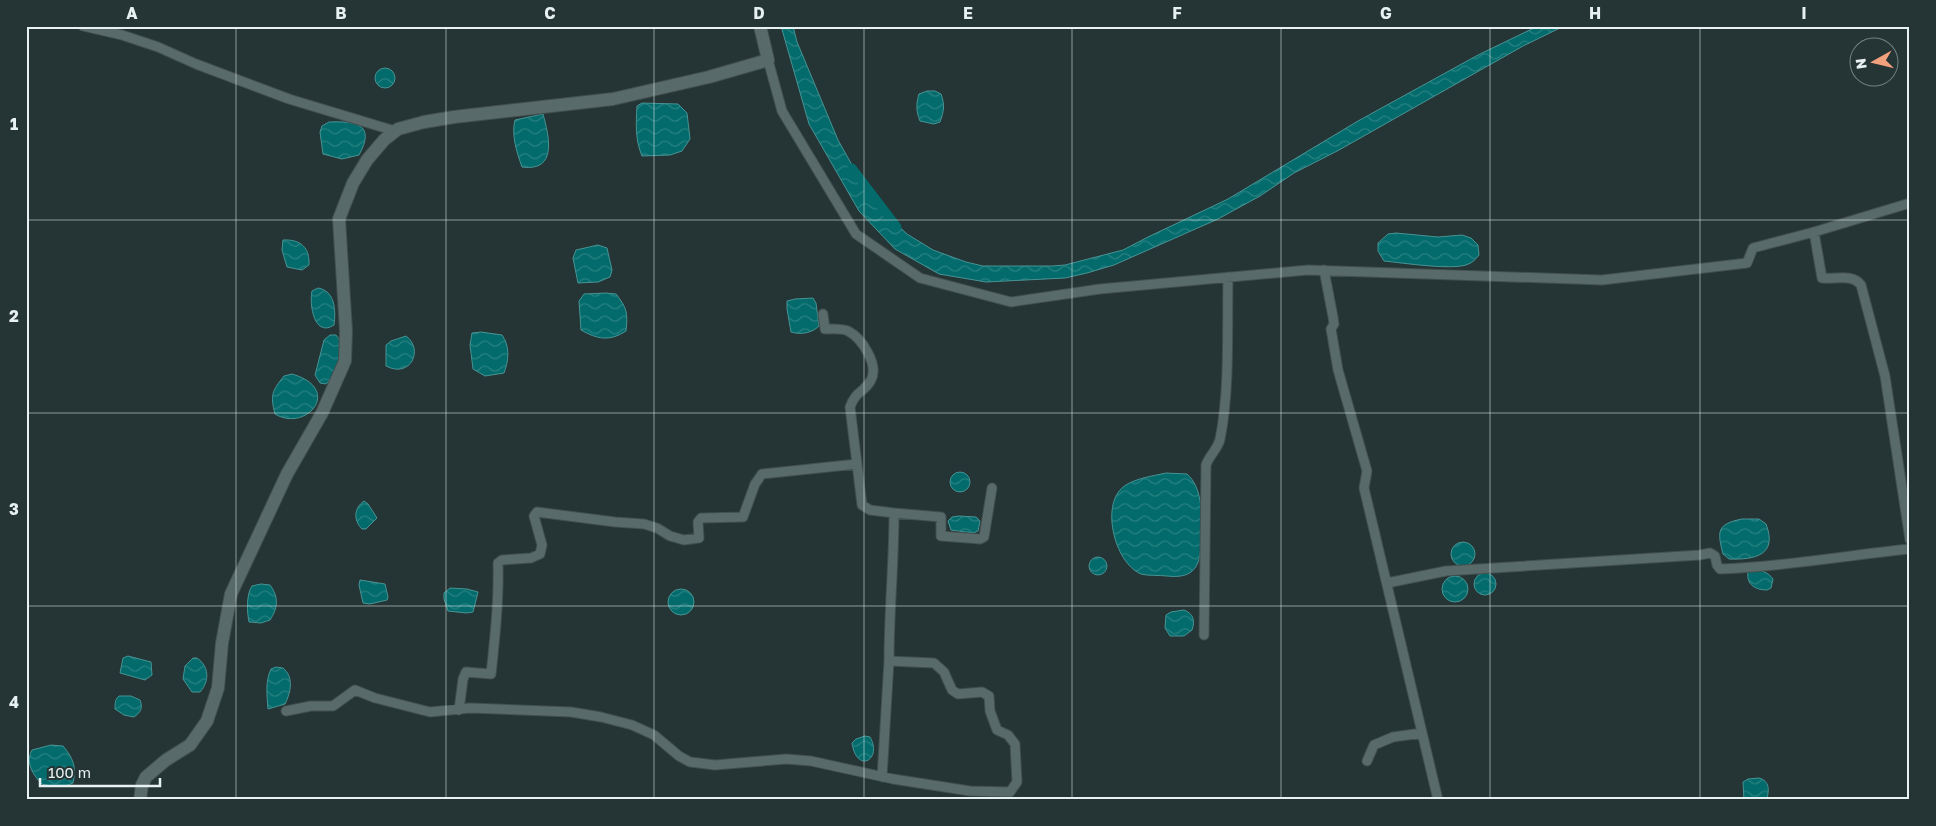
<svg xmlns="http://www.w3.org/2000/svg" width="1936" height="826" viewBox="0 0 1936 826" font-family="'Golos Text',sans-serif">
<defs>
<pattern id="water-waves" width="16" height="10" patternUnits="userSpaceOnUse" patternTransform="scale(1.25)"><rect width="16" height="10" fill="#036b6c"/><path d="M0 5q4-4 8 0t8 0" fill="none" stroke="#288181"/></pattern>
</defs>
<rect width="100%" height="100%" fill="#253434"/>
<path fill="url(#water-waves)" stroke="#489394" d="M 781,26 L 793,26 L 797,42 L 838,140 L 861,181 L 882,211 L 907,234 L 933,250 L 966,262 L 983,266 L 1052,266 L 1065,265 L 1123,250 L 1148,237 L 1228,199 L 1358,121 L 1478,55 L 1538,26 L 1564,26 L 1523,46 L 1339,150 L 1294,173 L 1260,196 L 1218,219 L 1114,265 L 1087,273 L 1065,278 L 986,282 L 939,274 L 895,249 L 859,211 L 809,124 Z
M375 78a10 10 0 1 1 20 0a10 10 0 1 1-20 0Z
M 927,91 L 935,91 L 941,94 C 945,105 944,111 940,122 L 934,124 L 920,121 C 916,111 916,104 919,94 Z
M 642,103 L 678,104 L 687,113 L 690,139 L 682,151 L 670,155 L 642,156 C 635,139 636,125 637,106 Z
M 543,114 C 549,136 558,172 522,167 C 517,153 511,135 515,120 Z
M 329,122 C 356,121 376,124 359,155 L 342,159 L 323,154 L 320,132 L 322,126 Z
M 1396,233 L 1438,237 L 1462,235 L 1471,238 L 1478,245 L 1479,255 C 1475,260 1472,263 1466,265 C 1449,270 1404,263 1384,261 L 1378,251 L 1378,243 L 1388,234 Z
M 283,240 C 301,239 310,248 309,265 L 302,270 L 287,267 L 282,250 Z
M 598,245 L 607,248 L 612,270 L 610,277 L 598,282 L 578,283 L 573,258 L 576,250 Z
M 318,288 C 335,291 336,310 334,325 C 314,338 309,304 312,291 Z
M 606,293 L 616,294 C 627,308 628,313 626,331 C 609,342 597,339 581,330 L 579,301 L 584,294 Z
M 813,298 L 816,303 L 819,326 C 812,333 801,335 791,332 L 787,309 L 787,301 L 795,299 Z
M 481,332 L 502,335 C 510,346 509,360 504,373 L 485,376 L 473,369 L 470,345 L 472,333 Z
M 330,335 L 336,335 C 339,339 343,345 343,350 C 342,358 332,380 326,384 L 320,383 L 315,375 L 324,340 Z
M 406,336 C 424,349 411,379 386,366 L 386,345 L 391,341 Z
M 292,374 C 344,389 306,433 275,414 C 270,395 272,391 284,376 Z
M950 482a10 10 0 1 1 20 0a10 10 0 1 1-20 0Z
M 1166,473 L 1187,474 C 1202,487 1202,513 1201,531 C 1201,558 1201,580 1167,576 C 1159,575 1148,576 1141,574 C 1114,563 1099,501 1126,485 C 1137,478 1153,476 1166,473 Z
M 364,501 L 368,504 L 377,518 L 366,529 L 362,529 C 353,520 354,508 364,501 Z
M 959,516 L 976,517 L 980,521 L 978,531 L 973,533 L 951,530 L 948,521 L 952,517 Z
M 1742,519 L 1759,519 L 1766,524 C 1778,555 1755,560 1729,559 L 1723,554 C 1717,531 1717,524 1742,519 Z
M1451 554a12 12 0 1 1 24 0a12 12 0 1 1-24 0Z
M1089 566a9 9 0 1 1 18 0a9 9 0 1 1-18 0Z
M 1752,570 C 1761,570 1768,572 1773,579 L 1771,588 L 1767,590 C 1756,590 1746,585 1748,572 Z
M1474 584a11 11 0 1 1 22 0a11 11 0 1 1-22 0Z
M1442 589a13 13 0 1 1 26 0a13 13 0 1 1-26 0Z
M 360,580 L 385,584 L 388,597 L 387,600 L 370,604 L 363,603 L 359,585 Z
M 261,584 L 270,585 C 279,597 278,608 270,620 L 261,623 L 249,622 C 247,612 246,595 252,586 Z
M 450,588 L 467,589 L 478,592 L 473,612 L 466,613 L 448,611 L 444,599 L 444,593 Z
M668 602a13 13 0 1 1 26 0a13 13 0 1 1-26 0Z
M 1184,610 C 1194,614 1195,621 1192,630 L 1184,636 L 1170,636 L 1165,628 L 1166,615 L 1171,612 Z
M 128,656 L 151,662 L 152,675 L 145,680 L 120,673 L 123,658 Z
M 193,658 L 197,658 C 209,666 210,681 200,692 L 192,692 L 183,679 L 185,666 Z
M 276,667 L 283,668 C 294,677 291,692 285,704 L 268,709 C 267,695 265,682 271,669 Z
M 119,696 L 131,696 L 140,700 C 143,708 141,712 134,717 L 124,715 L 115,709 C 115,704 115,699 119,696 Z
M 865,736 L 870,737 C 883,759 857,775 852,743 L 856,739 Z
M 51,745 L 63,746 C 73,758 77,767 73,783 C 63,788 53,787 42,784 C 33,775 25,763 32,750 Z
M 1759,778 C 1770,781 1769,790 1767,799 L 1744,800 L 1743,782 L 1748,779 Z"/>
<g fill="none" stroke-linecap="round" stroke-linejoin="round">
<path stroke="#036b6c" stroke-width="9" d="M 852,168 L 897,227"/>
<defs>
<path id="street" d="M 83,26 L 122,35 L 158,47 L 196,64 L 289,99 L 395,131
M 768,60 L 782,111 L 856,234 L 920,278 L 1011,302 L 1100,289 L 1308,270 L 1602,280 L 1747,263 L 1753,248 L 1814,232 L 1910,203
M 1814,232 L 1822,278 C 1835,280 1852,273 1861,285 L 1885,376 L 1910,540
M 1324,270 L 1333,317 L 1334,324 L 1331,329 L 1338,370 L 1367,471 L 1364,488 L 1438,800
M 823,314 L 825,329 C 831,329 842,328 848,331 C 862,338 879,365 871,380 C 865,392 856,390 850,407 L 862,505 L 870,510 L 894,513
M 1387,583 L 1446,571 L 1700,555 L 1710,553 L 1715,556 L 1717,565 L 1720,569 C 1784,567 1847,555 1910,549
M 1204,635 L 1206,465 C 1209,456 1219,447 1220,439 C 1230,390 1227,328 1228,277
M 459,710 L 463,679 L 466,672 L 491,674 C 495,637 499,600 498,563 L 502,560 L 531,558 L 540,554 L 542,545 L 534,516 L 537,512 L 615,522 L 644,524 L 657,528 L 670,536 L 684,540 L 699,538 L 698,522 L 701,518 L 743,517 L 755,484 L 762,474 L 857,464
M 286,711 L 311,706 L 333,706 L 355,690 L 375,698 L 430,712 L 470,708 L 571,712 L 601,717 L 632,725 L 654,735 L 679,756 L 690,762 L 715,765 L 786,759 L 811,761 L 893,779 L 970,791 L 1010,792 L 1017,782 L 1015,744 L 1008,735 L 997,730 L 990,711 L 989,696 L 982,692 L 958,694 L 952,690 L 944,672 L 934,663 L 889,661 C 889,612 894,562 894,513 L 941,517 L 941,536 L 980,539 L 984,537 L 992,488
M 1367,761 L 1374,745 L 1393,737 L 1422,733
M 882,777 L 889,661"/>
<path id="secondary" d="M 140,800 L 142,785 L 146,777 L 166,760 L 190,745 L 207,721 L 218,688 L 222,643 L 231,594 L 287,474 L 322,413 L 345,361 L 346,331 L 339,219 L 353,183 L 367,160 L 384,140 L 398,129 L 424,122 L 454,117 L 613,99 L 709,77 L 768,60 L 760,26"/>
</defs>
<use href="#street" stroke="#424f4f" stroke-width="11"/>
<use href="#secondary" stroke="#424f4f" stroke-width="14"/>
<use href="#street" stroke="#596a6a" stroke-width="9"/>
<use href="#secondary" stroke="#596a6a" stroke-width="12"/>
</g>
<path fill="none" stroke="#e8f1f1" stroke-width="1" stroke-opacity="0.55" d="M 236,26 L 236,800M 446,26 L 446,800M 654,26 L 654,800M 864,26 L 864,800M 1072,26 L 1072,800M 1281,26 L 1281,800M 1490,26 L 1490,800M 1700,26 L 1700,800M 26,220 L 1910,220M 26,413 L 1910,413M 26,606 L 1910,606"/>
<rect width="1936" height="826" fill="none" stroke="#253434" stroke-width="55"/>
<g transform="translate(1874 62) rotate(262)"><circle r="24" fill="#253434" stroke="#738080"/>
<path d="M0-4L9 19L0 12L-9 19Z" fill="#f1a17b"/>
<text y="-8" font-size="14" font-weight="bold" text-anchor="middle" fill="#e8f1f1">N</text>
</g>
<path d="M40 778v8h120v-8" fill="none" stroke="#e8f1f1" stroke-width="2.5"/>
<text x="48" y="778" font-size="15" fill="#e8f1f1" stroke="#253434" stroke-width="4" paint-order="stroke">100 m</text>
<rect x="28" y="28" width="1880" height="770" fill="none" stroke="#e8f1f1" stroke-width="2"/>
<g font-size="16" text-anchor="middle" font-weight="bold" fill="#e8f1f1">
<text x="132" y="19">A</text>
<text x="341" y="19">B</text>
<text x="550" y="19">C</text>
<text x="759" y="19">D</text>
<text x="968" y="19">E</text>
<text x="1177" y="19">F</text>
<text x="1386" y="19">G</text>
<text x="1595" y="19">H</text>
<text x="1804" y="19">I</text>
<text x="14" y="130">1</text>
<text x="14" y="322">2</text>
<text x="14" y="515">3</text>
<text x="14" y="708">4</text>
</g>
</svg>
